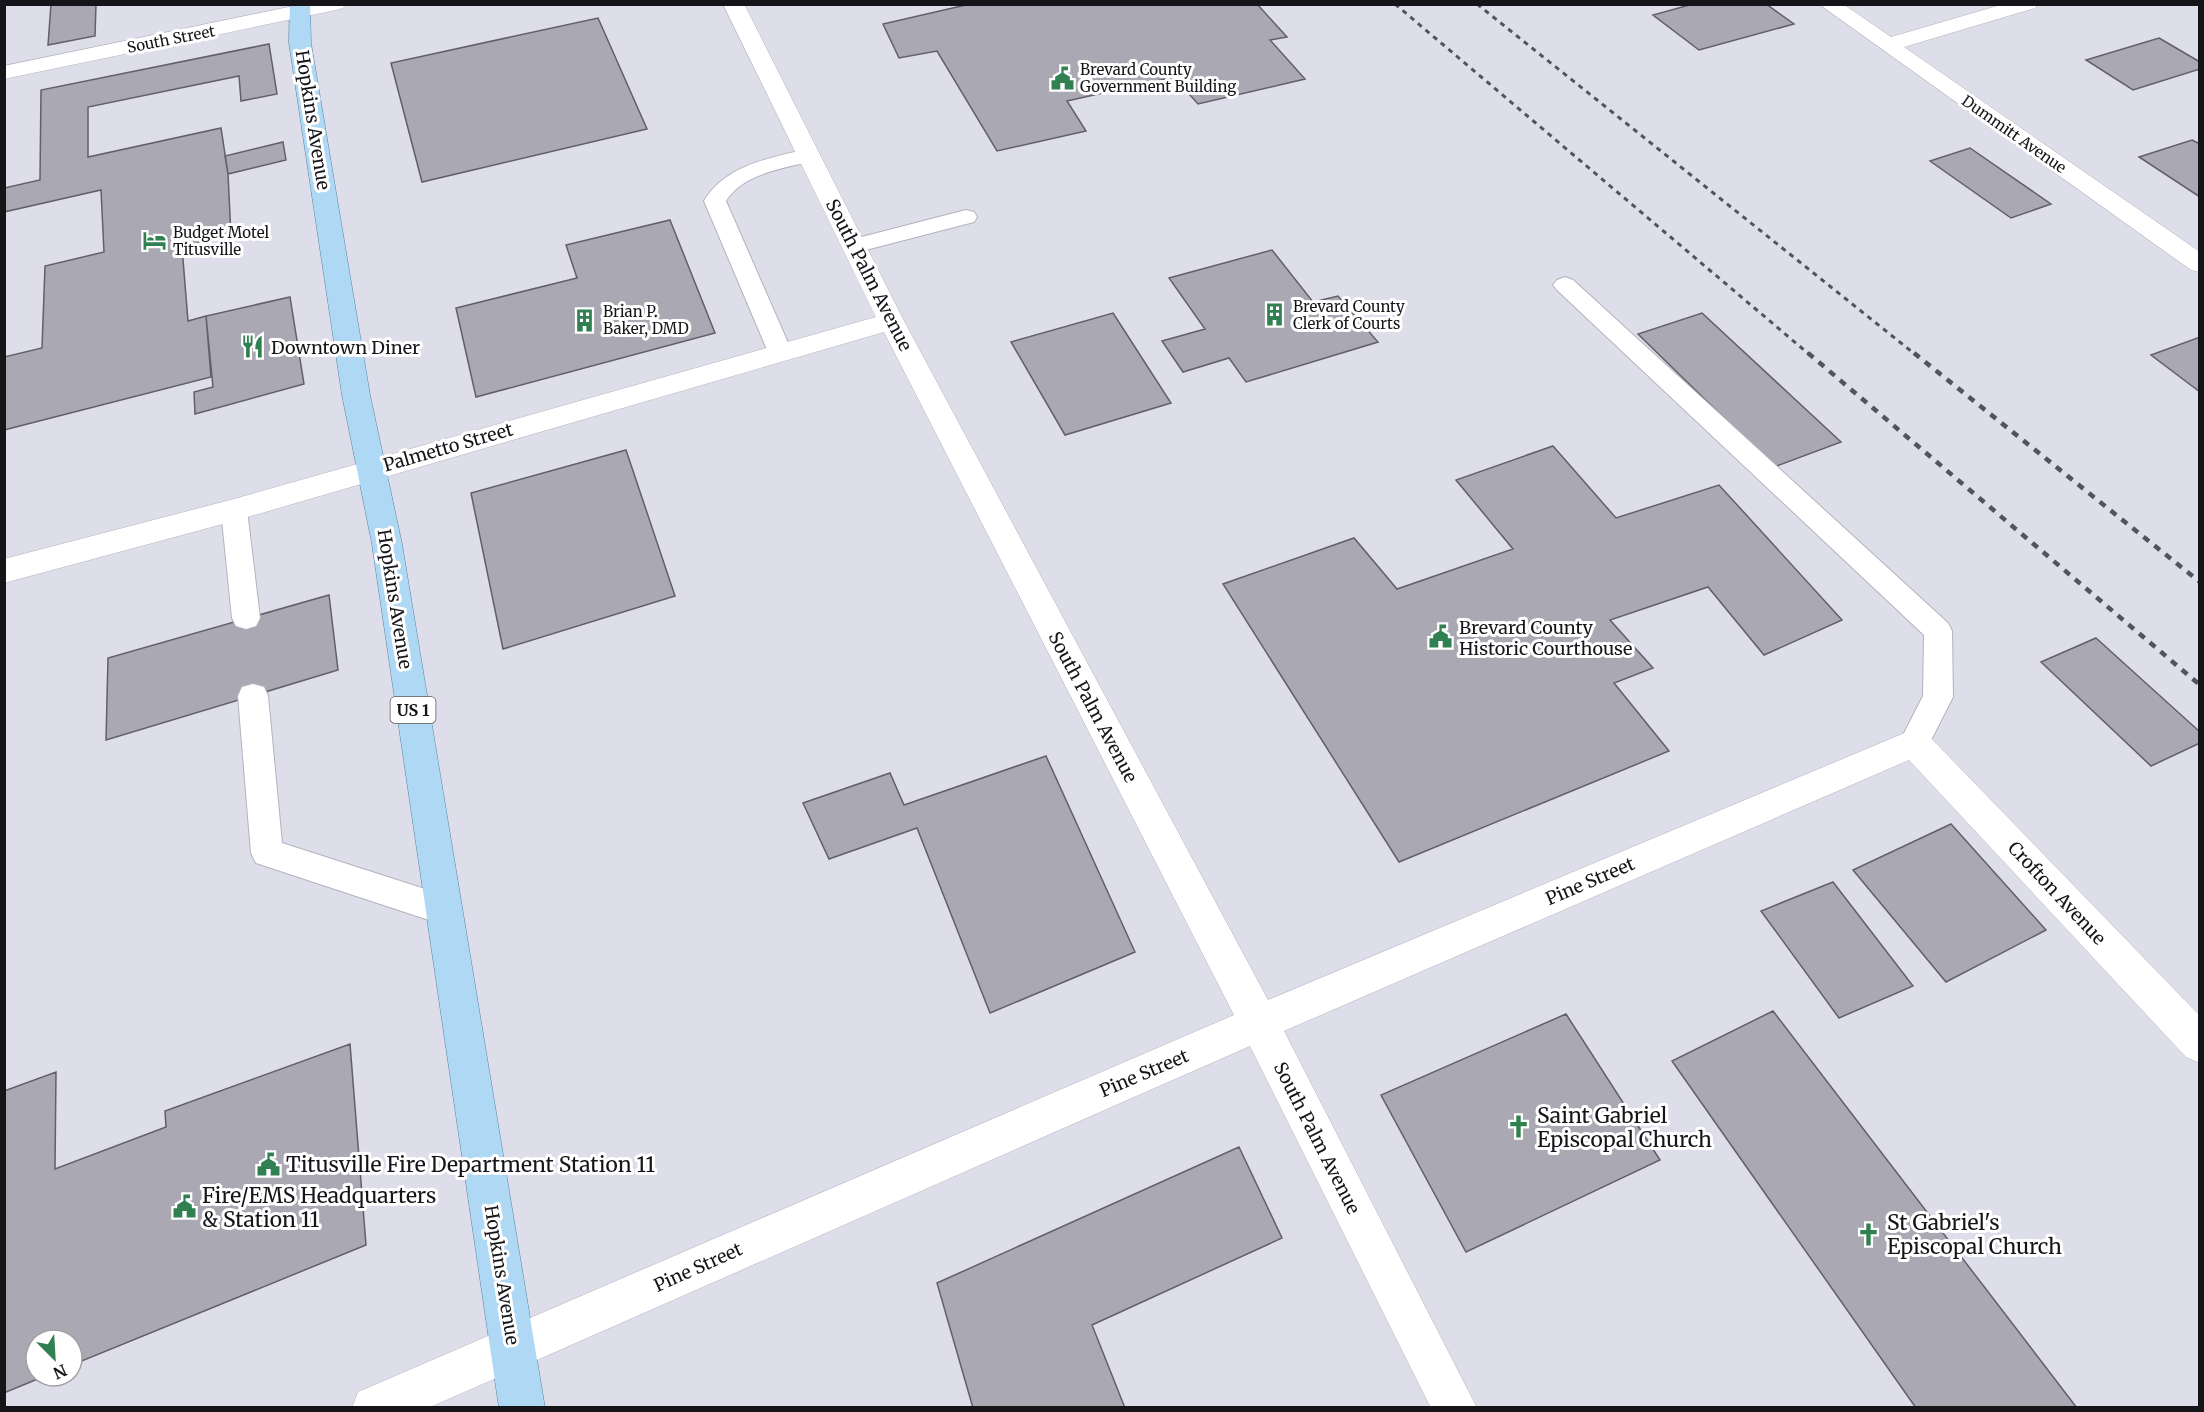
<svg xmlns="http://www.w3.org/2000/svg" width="2204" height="1412" viewBox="0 0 2204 1412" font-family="Merriweather,serif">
<rect width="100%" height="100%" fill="#dddeea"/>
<path fill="#aaa8b3" stroke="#615f69" stroke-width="1.5" d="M 51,4 L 96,4 L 95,36 L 48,45 Z
M 970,4 L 1257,4 L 1287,37 L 1270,40 L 1305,79 L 1198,104 L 1174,77 L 1067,101 L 1086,131 L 997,151 L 937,51 L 899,58 L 883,24 Z
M 1693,4 L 1766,4 L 1794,24 L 1699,50 L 1653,15 Z
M 598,18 L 647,129 L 422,182 L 391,63 Z
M 2159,38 L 2200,62 L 2200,69 L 2133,90 L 2086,60 Z
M 269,44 L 277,94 L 241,101 L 239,76 L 88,107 L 88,157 L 221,128 L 228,174 L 231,236 L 182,247 L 188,321 L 206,316 L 211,377 L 4,430 L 4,357 L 42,348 L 45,266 L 104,252 L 101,190 L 4,212 L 4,188 L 40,180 L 41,90 Z
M 2192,140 L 2200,144 L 2200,197 L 2139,157 Z
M 283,142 L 286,160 L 228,174 L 225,156 Z
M 1970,148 L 2051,204 L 2011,218 L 1930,161 Z
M 670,220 L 715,333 L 476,397 L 456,308 L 577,278 L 566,245 Z
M 1272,250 L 1313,302 L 1338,296 L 1378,342 L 1246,382 L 1229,358 L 1183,372 L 1162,341 L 1205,329 L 1169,278 Z
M 290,297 L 304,384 L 195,414 L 194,392 L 213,387 L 206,316 Z
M 1113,313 L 1171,403 L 1065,435 L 1011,342 Z
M 1702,313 L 1841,442 L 1774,467 L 1638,334 Z
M 2200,337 L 2200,392 L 2151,355 Z
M 1553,446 L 1616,518 L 1719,485 L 1842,620 L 1764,655 L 1708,587 L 1610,620 L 1653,668 L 1614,683 L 1669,751 L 1399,862 L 1223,584 L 1354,538 L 1397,589 L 1513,549 L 1456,480 Z
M 626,450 L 675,596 L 503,649 L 471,493 Z
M 329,595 L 338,670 L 106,740 L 108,658 Z
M 2096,638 L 2200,732 L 2200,743 L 2151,766 L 2041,662 Z
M 1046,756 L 1135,952 L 990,1013 L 917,828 L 829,859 L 803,803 L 890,773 L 904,805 Z
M 1951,824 L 2046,930 L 1946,982 L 1853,870 Z
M 1833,882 L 1913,986 L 1839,1018 L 1761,911 Z
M 1773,1011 L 2077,1408 L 1916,1408 L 1672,1061 Z
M 1566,1014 L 1660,1160 L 1466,1252 L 1381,1095 Z
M 350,1044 L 366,1245 L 72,1365 L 72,1340 L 36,1340 L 36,1376 L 45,1376 L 4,1393 L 4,1091 L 56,1072 L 55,1169 L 166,1127 L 165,1111 Z
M 1239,1147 L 1282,1238 L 1092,1325 L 1125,1408 L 973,1408 L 937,1283 Z"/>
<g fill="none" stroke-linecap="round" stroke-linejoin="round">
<defs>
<path id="service" d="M 808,149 L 816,150 L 819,155 L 816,160 C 786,168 743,173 726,201 L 792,352 L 789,358 L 780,360 L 771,358 L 768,352 L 704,201 C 726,165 769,158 808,149 Z
M 966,210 L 974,212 L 977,217 L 974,222 L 854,253 L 846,251 L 843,246 L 846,241 Z
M 1565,277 L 1573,280 L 1948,623 L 1952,631 L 1953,697 L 1925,752 L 1914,756 L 1903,752 L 1899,743 L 1923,696 L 1924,635 L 1557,290 L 1553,285 L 1557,280 Z
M 234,500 L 244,503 L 247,510 L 260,618 L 256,626 L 246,629 L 236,626 L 232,618 L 221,510 L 224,503 Z
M 253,684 L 264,687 L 268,696 L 282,843 L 456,899 L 461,910 L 456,921 L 444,925 L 256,863 L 251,853 L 238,696 L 242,687 Z"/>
<path id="minor" d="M 723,4 L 744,4 L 904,321 L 1268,1000 L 1914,729 L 1926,733 L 2200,1016 L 2200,1063 L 2186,1057 L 1909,760 L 1284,1031 L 1477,1408 L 1431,1408 L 1250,1046 L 428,1408 L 352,1408 L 358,1392 L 1234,1015 L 884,332 L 234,521 L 4,583 L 4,559 L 234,499 L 876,317 Z
M 1819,4 L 1843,4 L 1891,37 L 2004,4 L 2038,4 L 2035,8 L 1904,47 L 2200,252 L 2200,272 L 2191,270 Z"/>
<path id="secondary" d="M 303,4 L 346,4 L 343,8 L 336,10 L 4,79 L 4,66 Z"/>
<path id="primary" d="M 290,4 L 310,4 L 311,43 L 370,395 L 402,544 L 545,1408 L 499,1408 L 372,544 L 342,395 L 289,43 Z"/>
</defs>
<use href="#service" stroke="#b2b3be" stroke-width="2"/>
<use href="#minor" stroke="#b2b3be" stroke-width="1"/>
<use href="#secondary" stroke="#b2b3be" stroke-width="1"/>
<use href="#primary" stroke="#5583a3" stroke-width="1"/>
<use href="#service" fill="#fff" fill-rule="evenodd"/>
<use href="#minor" fill="#fff" fill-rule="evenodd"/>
<use href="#secondary" fill="#fff" fill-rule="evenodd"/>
<use href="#primary" fill="#aed8f4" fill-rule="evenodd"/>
<path stroke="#53545a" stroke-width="3" stroke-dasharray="5 5" stroke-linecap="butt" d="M 1395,4 L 1810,355
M 1477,4 L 1916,355"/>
<path stroke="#53545a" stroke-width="4.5" stroke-dasharray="7 7" stroke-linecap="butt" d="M 1808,353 L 2200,685
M 1914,353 L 2200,582"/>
</g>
<defs>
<symbol id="civic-bare" viewBox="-9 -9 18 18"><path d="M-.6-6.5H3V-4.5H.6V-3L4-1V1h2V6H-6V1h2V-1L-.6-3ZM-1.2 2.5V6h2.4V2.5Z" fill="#318051" stroke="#fff" stroke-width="2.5" paint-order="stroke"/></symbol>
<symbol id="hotel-bare" viewBox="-9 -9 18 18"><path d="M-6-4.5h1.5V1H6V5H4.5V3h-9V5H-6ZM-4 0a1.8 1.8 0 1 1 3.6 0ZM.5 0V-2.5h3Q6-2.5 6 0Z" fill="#318051" stroke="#fff" stroke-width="2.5" paint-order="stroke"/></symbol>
<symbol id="building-bare" viewBox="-9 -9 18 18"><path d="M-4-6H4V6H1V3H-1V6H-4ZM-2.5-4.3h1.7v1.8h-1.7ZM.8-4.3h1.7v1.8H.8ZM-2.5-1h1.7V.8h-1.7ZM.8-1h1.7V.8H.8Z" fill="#318051" stroke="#fff" stroke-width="2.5" paint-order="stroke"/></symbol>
<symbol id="restaurant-bare" viewBox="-9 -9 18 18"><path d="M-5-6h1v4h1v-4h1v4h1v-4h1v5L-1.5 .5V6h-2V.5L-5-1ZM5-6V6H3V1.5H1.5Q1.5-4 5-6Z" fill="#318051" stroke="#fff" stroke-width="2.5" paint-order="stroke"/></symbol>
<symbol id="church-bare" viewBox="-9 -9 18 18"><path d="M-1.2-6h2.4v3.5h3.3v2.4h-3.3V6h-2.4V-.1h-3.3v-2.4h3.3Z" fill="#318051" stroke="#fff" stroke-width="2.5" paint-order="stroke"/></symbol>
</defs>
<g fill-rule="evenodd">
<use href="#civic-bare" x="1046" y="62" width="33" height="33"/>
<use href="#hotel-bare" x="138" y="224" width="33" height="33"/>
<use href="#building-bare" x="1258" y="298" width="33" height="33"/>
<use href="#building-bare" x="568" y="304" width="33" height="33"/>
<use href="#restaurant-bare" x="236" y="330" width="33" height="33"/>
<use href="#civic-bare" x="1424" y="620" width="33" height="33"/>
<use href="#church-bare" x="1502" y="1110" width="33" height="33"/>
<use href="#civic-bare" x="252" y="1148" width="33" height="33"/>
<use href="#civic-bare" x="168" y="1190" width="33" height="33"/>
<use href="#church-bare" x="1852" y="1218" width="33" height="33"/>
</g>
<g text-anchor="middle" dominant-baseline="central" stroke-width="6" stroke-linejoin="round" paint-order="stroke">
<g font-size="15" fill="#151519" stroke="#fff">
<text transform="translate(171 39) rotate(-11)">South Street</text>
<text transform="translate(2014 134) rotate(35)">Dummitt Avenue</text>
</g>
<g font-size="15" fill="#151519" stroke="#fff" text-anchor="start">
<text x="1080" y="69">Brevard County<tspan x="1080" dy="17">Government Building</tspan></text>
<text x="173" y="232">Budget Motel<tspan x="173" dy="17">Titusville</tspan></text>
<text x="1293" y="306">Brevard County<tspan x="1293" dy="17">Clerk of Courts</tspan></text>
<text x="603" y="311">Brian P.<tspan x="603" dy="17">Baker, DMD</tspan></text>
</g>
<rect fill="#fff" stroke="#5b5b5e" stroke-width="1.5" x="390.5" y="697" width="45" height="26" rx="4.5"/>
<g font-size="16" font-weight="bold" fill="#151519">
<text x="413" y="710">US 1</text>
</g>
<g font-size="18" fill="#151519" stroke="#fff">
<text transform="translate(313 120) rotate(81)">Hopkins Avenue</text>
<text transform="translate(869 275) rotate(63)">South Palm Avenue</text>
<text transform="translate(448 447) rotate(-16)">Palmetto Street</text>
<text transform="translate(395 599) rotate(81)">Hopkins Avenue</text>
<text transform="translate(1093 707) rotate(62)">South Palm Avenue</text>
<text transform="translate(1590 881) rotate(-23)">Pine Street</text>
<text transform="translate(2057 893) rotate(47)">Crofton Avenue</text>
<text transform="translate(1144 1073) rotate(-23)">Pine Street</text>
<text transform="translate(1317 1138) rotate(63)">South Palm Avenue</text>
<text transform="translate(698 1267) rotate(-24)">Pine Street</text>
<text transform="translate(502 1275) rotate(81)">Hopkins Avenue</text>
</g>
<g font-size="18" fill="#151519" stroke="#fff" text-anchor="start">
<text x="271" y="347">Downtown Diner</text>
<text x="1459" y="627">Brevard County<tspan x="1459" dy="21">Historic Courthouse</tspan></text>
</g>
<g font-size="21" fill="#151519" stroke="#fff" text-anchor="start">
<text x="1537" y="1115">Saint Gabriel<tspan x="1537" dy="24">Episcopal Church</tspan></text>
<text x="286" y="1164">Titusville Fire Department Station 11</text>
<text x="202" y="1195">Fire/EMS Headquarters<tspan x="202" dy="24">&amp; Station 11</tspan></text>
<text x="1887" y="1222">St Gabriel's<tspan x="1887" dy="24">Episcopal Church</tspan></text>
</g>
</g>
<rect width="2204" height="1412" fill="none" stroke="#151519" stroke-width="12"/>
<g transform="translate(54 1358) rotate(156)"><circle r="28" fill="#ffffff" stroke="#a1a1a3" stroke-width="1.5"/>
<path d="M0-4.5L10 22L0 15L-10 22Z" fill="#318051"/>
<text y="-9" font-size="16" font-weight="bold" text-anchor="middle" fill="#151519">N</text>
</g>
</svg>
